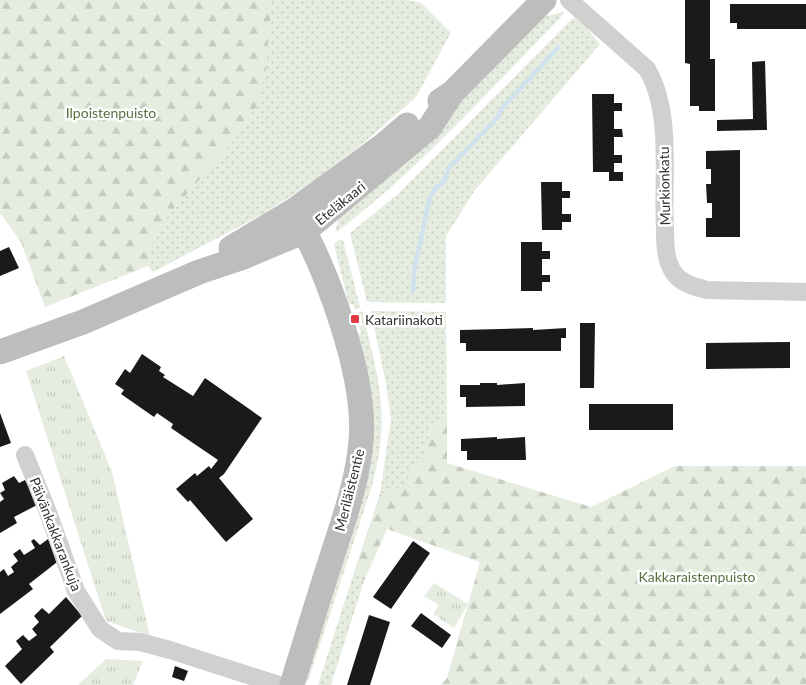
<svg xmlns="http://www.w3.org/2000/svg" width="806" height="685" viewBox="0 0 806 685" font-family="Lato,sans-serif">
<defs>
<pattern id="grass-dots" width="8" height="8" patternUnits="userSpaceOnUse" patternTransform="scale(1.25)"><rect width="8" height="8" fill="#e6ecdf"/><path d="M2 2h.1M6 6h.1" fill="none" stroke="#c6cbc0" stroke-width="1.8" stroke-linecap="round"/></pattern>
<pattern id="forest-firs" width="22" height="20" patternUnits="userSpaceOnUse" patternTransform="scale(1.25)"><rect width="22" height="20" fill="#e6ecdf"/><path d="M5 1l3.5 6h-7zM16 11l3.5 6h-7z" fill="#c6cbc0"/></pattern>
<pattern id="park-tufts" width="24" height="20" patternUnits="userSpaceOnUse" patternTransform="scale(1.25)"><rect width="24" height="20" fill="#e6ecdf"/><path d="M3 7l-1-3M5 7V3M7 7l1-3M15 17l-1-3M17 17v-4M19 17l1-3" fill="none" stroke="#c6cbc0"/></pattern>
</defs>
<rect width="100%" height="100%" fill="#fff"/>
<path fill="url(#grass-dots)" d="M 269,0 L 408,0 L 421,3 L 451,33 L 416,97 L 366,141 L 318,178 L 265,213 L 153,272 L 148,266 L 152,244 L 166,218 L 234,140 L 271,8 Z
M 563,12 L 562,16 C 489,90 419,170 335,233 L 339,216 L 542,17 Z
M 578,17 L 600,44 L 475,190 L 446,236 L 446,303 L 367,302 L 350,233 L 398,194 L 572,19 Z
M 339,240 L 343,240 L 360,307 L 355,309 L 353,304 L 349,305 L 334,244 Z
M 362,311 C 372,352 385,394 381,437 C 380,453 376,470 372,486 L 308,681 L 307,679 L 369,457 L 373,408 L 357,335 L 361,333 L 359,326 L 363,325 L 360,314 L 356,315 L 356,313 Z
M 371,311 L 446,312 L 447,420 L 431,424 L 425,459 L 416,460 L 405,488 L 380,494 L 391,419 L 386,384 Z
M 355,569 L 364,581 L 331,685 L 318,685 Z"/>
<path fill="url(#forest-firs)" d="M 0,0 L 269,0 L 271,8 L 266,68 L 259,102 L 234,140 L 166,218 L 152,244 L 148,266 L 45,307 L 21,242 L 0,213 Z
M 447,420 L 447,463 L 591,507 L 675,466 L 806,466 L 806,685 L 441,685 L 447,678 L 480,562 L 387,529 L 364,581 L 355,569 L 380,494 L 405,487 L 416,460 L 425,458 L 431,424 Z"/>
<path fill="url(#park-tufts)" d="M 64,356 L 112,472 L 150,636 L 106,621 L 26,371 Z
M 434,583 L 468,604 L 454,628 L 433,614 L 439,605 L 424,596 Z
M 106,659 L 143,661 L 133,685 L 78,685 Z"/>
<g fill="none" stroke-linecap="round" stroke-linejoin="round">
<path stroke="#cfe2ee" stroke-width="4.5" d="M 413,291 L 414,270 L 430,197 L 436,188 L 445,180 L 448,169 L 498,117 L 501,109 L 558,48"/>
</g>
<path fill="#1a1a1a" d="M 685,0 L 710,0 L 710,59 L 715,59 L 715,111 L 699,111 L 699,106 L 690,106 L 690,64 L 685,63 Z
M 730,4 L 806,4 L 806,29 L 737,29 L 737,23 L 730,23 Z
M 765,61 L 767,130 L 717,131 L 717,120 L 753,119 L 752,62 Z
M 592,94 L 614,94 L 614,103 L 622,103 L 622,111 L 614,111 L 614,129 L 622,129 L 623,137 L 614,137 L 614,155 L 622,155 L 622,163 L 614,163 L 614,172 L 623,172 L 623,181 L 609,181 L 609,172 L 593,172 Z
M 740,150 L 740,237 L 706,237 L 706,218 L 712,218 L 712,203 L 707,203 L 706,184 L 711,184 L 711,169 L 706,169 L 706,151 Z
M 541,182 L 562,182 L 562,191 L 570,191 L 570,198 L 562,198 L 562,214 L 571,214 L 571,222 L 562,222 L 562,230 L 542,230 Z
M 521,242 L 542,242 L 542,251 L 550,251 L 550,259 L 542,259 L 542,275 L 550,275 L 550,282 L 542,282 L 542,291 L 521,291 Z
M 9,247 L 19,268 L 0,276 L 0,251 Z
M 580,323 L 595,323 L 594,388 L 580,388 Z
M 533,328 L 533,330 L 566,328 L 566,338 L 561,338 L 561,351 L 466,351 L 466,343 L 460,343 L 460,330 Z
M 790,342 L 790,368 L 706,369 L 706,343 Z
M 142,354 L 161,367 L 159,371 L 165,375 L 163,377 L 193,396 L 205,378 L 262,418 L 224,474 L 219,478 L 253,519 L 226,542 L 190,500 L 188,502 L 176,489 L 195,473 L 197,476 L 209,466 L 211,469 L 218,460 L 171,428 L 173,424 L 157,413 L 154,417 L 121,394 L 124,390 L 115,384 L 125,369 L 130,373 Z
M 480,383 L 497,383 L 497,385 L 525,383 L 525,406 L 466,407 L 466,397 L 460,397 L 460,385 L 480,385 Z
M 589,404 L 673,404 L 673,430 L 589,430 Z
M 0,413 L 11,443 L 0,447 Z
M 497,437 L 497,439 L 525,437 L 526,460 L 467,460 L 467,451 L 461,451 L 461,439 Z
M 14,476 L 19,483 L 25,480 L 39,504 L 14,517 L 17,523 L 0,533 L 0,502 L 4,499 L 0,493 L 5,490 L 2,483 Z
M 34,539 L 40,545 L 48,539 L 61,559 L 29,584 L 33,589 L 0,614 L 0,572 L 4,569 L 8,576 L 14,572 L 11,567 L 18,561 L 13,554 L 20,549 L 24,555 L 35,548 L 31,541 Z
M 413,541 L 430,553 L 391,609 L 373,597 Z
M 66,597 L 82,616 L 50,647 L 54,652 L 21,684 L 5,666 L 22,649 L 16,641 L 23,635 L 29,641 L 37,635 L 32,629 L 39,622 L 34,616 L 42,608 L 49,614 Z
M 421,613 L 451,635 L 442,648 L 411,626 Z
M 369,615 L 390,622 L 370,685 L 347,685 Z
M 175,666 L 188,671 L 184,681 L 172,677 Z"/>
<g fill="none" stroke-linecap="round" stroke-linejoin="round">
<path stroke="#d0d0d0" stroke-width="18" d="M 569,0 L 647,69 C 673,113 662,178 665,228 C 665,242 665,261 674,273 C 682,284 695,287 707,290 L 806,292
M 25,455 L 49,515 L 76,591 L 100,629 L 118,641 L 140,642 L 170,650 L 279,685"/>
<path stroke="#bdbdbd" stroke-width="25" d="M 440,101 L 452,93 L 544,0
M 231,248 L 293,211 L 385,144 L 407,125
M 0,352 L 83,322 L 199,272 L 241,258 L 305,231 L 430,127 L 452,93
M 292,685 C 306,639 320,593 335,547 C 346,513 358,478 361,441 C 367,377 326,266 293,211"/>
</g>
<rect fill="#e63946" stroke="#fff" stroke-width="2" x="350" y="314" width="10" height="10" rx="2.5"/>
<g text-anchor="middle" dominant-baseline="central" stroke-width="5" stroke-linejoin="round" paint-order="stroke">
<g font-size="14" fill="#56703f" stroke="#fff">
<text x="111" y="112">Ilpoistenpuisto</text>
<text x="697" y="576">Kakkaraistenpuisto</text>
</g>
<g font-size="14" fill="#333" stroke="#fff">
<text transform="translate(664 186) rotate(-91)">Murkionkatu</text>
<text transform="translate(340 203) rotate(-39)">Eteläkaari</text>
<text transform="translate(349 490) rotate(-76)">Meriläistentie</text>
<text transform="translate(56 534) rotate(69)">Päivänkakkarankuja</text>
</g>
<g font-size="14" fill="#333" stroke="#fff" text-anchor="start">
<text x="365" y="319">Katariinakoti</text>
</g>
</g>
</svg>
